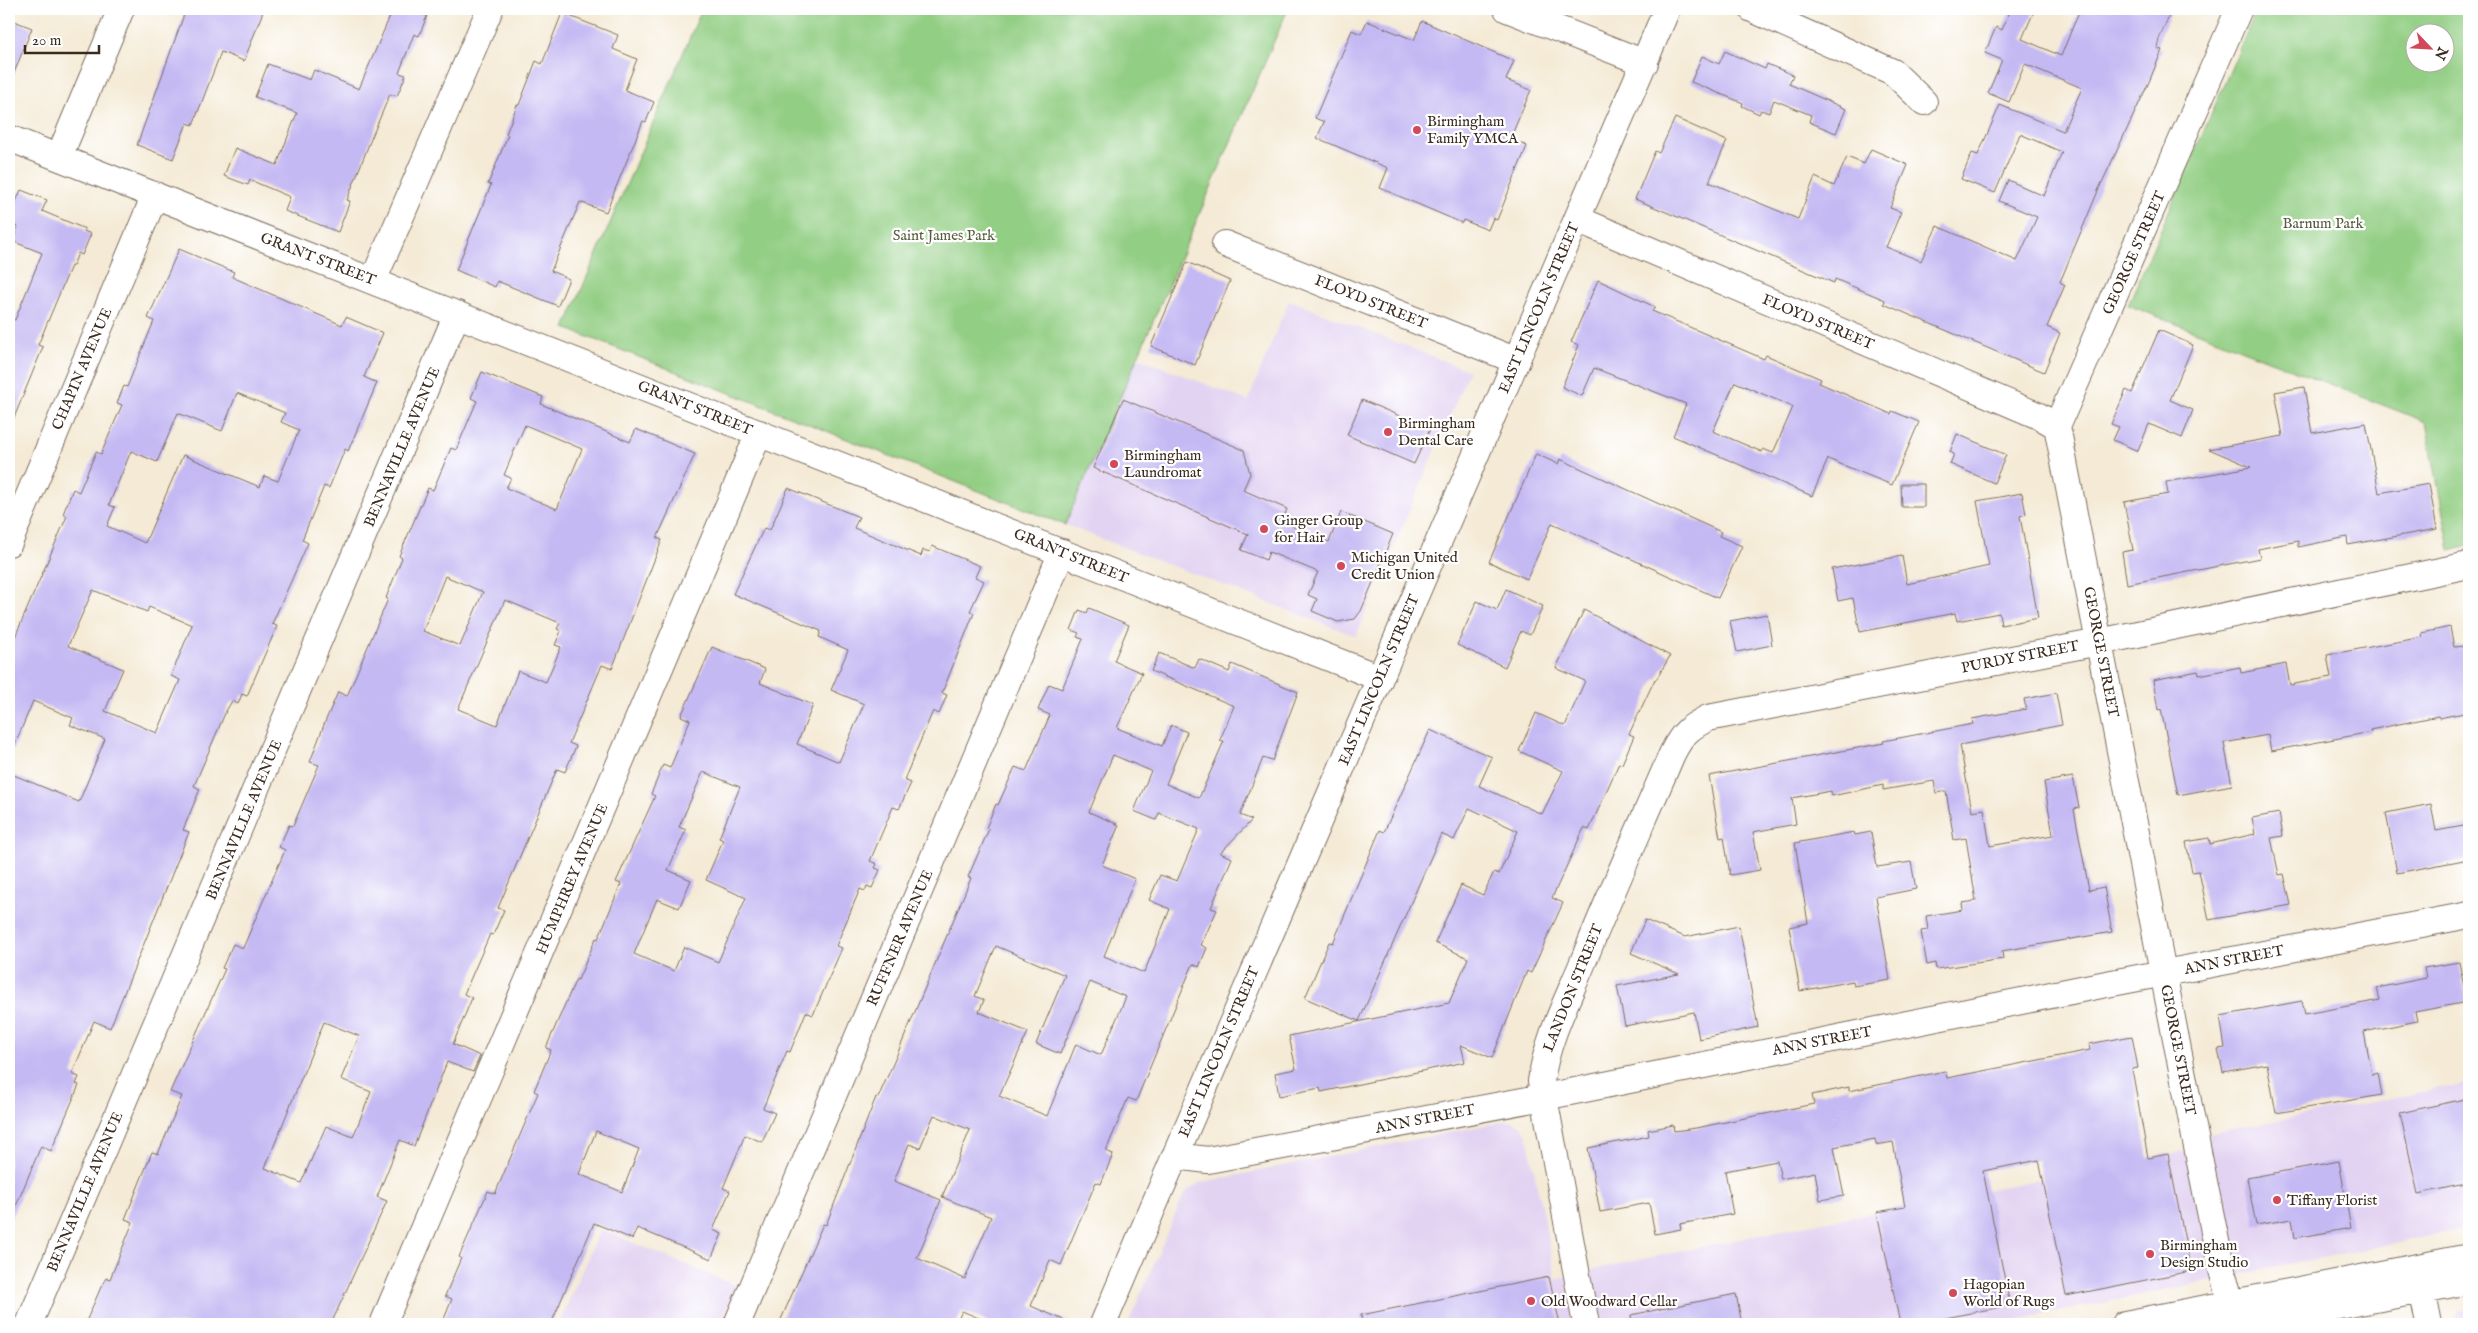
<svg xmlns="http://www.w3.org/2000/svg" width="2478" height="1333" viewBox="0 0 2478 1333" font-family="'IM FELL English',serif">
<rect width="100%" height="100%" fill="#fff"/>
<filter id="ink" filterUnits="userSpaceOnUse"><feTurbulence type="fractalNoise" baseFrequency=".02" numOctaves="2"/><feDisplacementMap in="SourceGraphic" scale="10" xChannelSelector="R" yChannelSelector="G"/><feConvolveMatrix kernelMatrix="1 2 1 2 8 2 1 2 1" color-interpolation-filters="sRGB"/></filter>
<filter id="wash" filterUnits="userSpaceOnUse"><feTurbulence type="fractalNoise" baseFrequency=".0096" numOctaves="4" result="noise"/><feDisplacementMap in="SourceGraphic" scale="20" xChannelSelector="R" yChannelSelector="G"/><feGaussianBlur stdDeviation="1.12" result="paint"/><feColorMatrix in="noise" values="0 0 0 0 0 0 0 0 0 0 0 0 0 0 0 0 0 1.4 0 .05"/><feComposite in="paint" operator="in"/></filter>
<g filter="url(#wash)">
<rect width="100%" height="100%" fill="#f4ead5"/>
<path fill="#e3d3f2" d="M 1289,300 L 1469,371 L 1356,636 L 1065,525 L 1137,357 L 1248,401 Z
M 2469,1083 L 2469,1228 L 1998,1324 L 1128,1324 L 1181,1201 L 1187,1191 L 1199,1183 L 1506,1121 L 1513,1121 L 1522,1126 L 1527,1135 L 1556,1280 L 1595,1269 L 1803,1226 L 2209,1146 L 2207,1134 Z
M 600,1229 L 737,1286 L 720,1324 L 559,1324 Z
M 2469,1310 L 2469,1324 L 2452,1324 L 2457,1313 Z"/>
<path fill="#92ce83" stroke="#667c50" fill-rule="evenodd" d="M 702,9 L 1288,9 L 1065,525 L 565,328 Z
M 2257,9 L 2469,9 L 2469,545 L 2450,550 L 2426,422 L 2128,305 ZM 2446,32 L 2446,62 L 2416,62 L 2416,32 Z"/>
<g id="blocks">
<path fill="#c5b9f3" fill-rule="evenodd" d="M 186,9 L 264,9 L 244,61 L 221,52 L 193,125 L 187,123 L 173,159 L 137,145 Z
M 393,9 L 424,9 L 422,14 L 427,16 L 419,36 L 414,34 L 399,73 L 406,75 L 397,96 L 390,94 L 371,139 L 347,200 L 350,201 L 338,232 L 285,211 L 290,197 L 250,180 L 248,185 L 224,176 L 235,148 L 277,165 L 297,113 L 255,97 L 268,64 L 310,80 L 314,70 L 359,89 Z
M 2011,9 L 2035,9 L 2022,39 L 2061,56 L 2080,9 L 2172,9 L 2159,39 L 2157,48 L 2162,50 L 2149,82 L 2098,191 L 2060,282 L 2065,285 L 2047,327 L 2060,333 L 2044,372 L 1884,304 L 1885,300 L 1835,279 L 1834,283 L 1635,199 L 1655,151 L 1659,153 L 1675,118 L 1727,141 L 1709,182 L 1798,219 L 1815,177 L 1834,186 L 1847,157 L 1864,164 L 1871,149 L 1908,165 L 1890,208 L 1901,212 L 1886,247 L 1921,261 L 1937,226 L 2017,261 L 2037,217 L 1999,201 L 2008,180 L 2044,196 L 2062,152 L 2020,134 L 1995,193 L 1961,179 L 1972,153 L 1978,155 L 2000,105 L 2063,131 L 2082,88 L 2025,64 L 2009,102 L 1988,93 L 2002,60 L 1985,53 L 1996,27 L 2002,30 Z
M 562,13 L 618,35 L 613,49 L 637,59 L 625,90 L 654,102 L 646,122 L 643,121 L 606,212 L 580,202 L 551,271 L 569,279 L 558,306 L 497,281 L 495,287 L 456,270 L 491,185 L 488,184 L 508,135 L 506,134 L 517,105 L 519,105 L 536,61 L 542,64 Z
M 9,19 L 32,28 L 10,83 L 9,83 Z
M 1367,21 L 1414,40 L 1422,21 L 1514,61 L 1506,80 L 1531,90 L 1510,139 L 1527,146 L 1497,220 L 1493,218 L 1488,230 L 1463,220 L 1462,223 L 1380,188 L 1388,168 L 1317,138 L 1324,122 L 1315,118 L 1352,30 L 1361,34 Z
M 1725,51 L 1765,69 L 1767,64 L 1793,75 L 1789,84 L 1846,109 L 1836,133 L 1809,122 L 1811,115 L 1774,100 L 1769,113 L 1761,110 L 1759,114 L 1742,106 L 1743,103 L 1691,82 L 1702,56 L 1719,64 Z
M 21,190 L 47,200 L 42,211 L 85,229 L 84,231 L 91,234 L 82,255 L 78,253 L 73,266 L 71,266 L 38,345 L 43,347 L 9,430 L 9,318 L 15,320 L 42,253 L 12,241 L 18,227 L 9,223 L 9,218 Z
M 179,249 L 234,272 L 232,277 L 342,325 L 346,317 L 383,333 L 364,377 L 377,383 L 348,451 L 345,449 L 329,488 L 324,486 L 302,540 L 308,543 L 272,624 L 277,626 L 247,696 L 242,694 L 238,704 L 232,701 L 226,711 L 194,786 L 200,789 L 183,830 L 189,832 L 110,1028 L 94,1021 L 72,1074 L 79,1077 L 76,1084 L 79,1085 L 51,1151 L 41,1146 L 9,1223 L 9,773 L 79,802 L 105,739 L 70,725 L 73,718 L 33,701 L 9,759 L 9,651 L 67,516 L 63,514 L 73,489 L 79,492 L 96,452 L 101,454 L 122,405 L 117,403 L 124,386 L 127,387 L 154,321 L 148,318 ZM 237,393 L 285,413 L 281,422 L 299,430 L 278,481 L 264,476 L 260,487 L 183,455 L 145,543 L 107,526 L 115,507 L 109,505 L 131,451 L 157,462 L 178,413 L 222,431 ZM 93,590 L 147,612 L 149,607 L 192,625 L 171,676 L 180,680 L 157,733 L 105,711 L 123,669 L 68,646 Z
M 1187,262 L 1230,281 L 1195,365 L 1151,346 Z
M 1598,280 L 1655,307 L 1652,311 L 1764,359 L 1766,355 L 1821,379 L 1819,383 L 1891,414 L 1892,411 L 1919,422 L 1892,485 L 1828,459 L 1812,496 L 1673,436 L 1686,404 L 1594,368 L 1582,396 L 1562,387 L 1579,345 L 1571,342 ZM 1735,382 L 1793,407 L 1773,453 L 1763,449 L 1762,452 L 1713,431 Z
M 2159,330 L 2193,345 L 2170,400 L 2193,410 L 2182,438 L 2149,424 L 2138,451 L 2113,440 L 2119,427 L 2111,424 L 2126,390 L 2132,393 Z
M 482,372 L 543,397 L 541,404 L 630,442 L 636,429 L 695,454 L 657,538 L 662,540 L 612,669 L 602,665 L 569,743 L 576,746 L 565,772 L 557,769 L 498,908 L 504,910 L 493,935 L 490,934 L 464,994 L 472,998 L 453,1044 L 480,1056 L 473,1072 L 447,1062 L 414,1146 L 400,1140 L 377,1197 L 387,1201 L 331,1324 L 85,1324 L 101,1287 L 106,1278 L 110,1279 L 133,1222 L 125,1219 L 152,1152 L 158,1154 L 182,1096 L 170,1092 L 225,969 L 222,968 L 233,944 L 243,948 L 285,850 L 279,847 L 289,825 L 293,826 L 319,765 L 310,762 L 325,722 L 338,692 L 347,696 L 388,599 L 386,598 L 402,558 L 399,556 L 428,488 L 433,490 L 451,448 L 456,450 L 477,401 L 471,398 ZM 525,425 L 582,449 L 557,509 L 506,488 L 511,478 L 504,475 ZM 445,576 L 483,592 L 460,646 L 423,631 ZM 505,600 L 560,623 L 557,629 L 561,631 L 555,645 L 561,647 L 546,682 L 518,671 L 497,725 L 458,709 ZM 324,1022 L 359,1036 L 341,1079 L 371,1092 L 353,1137 L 326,1126 L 301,1183 L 265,1168 Z
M 2304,387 L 2312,433 L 2366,423 L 2379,493 L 2429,484 L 2437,529 L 2348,545 L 2347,537 L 2298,547 L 2298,541 L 2258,549 L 2260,558 L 2127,584 L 2122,552 L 2133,550 L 2124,502 L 2168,494 L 2166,482 L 2251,467 L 2209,449 L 2283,436 L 2275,392 Z
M 1123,399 L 1244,450 L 1250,474 L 1243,490 L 1287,509 L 1282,522 L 1329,542 L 1341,512 L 1393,534 L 1361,611 L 1355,619 L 1338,622 L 1312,611 L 1317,599 L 1308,595 L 1318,572 L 1269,552 L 1266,560 L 1241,550 L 1248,534 L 1093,468 Z
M 1362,400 L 1430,429 L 1414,464 L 1347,435 Z
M 1957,434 L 2006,455 L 1994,483 L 1950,464 L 1954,454 L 1950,452 Z
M 1536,454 L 1558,464 L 1560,459 L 1721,532 L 1719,536 L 1742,546 L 1718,598 L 1552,523 L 1527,579 L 1489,562 Z
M 1901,484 L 1924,484 L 1924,507 L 1902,507 Z
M 788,488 L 859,517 L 854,528 L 921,556 L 923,550 L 930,552 L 932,546 L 980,566 L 975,577 L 984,581 L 970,611 L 974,613 L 942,693 L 947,695 L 939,714 L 933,711 L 904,780 L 911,783 L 899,809 L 893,807 L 870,861 L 877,864 L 875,868 L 880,870 L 872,888 L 867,886 L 865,891 L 860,889 L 836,946 L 842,948 L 813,1015 L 806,1012 L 790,1052 L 787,1051 L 763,1108 L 775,1113 L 762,1142 L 745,1135 L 723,1188 L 730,1191 L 713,1230 L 722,1234 L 711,1259 L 637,1228 L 632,1239 L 594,1223 L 551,1324 L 442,1324 L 452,1299 L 445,1296 L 461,1258 L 459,1257 L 488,1191 L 495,1194 L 538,1093 L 534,1091 L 551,1050 L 546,1048 L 576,979 L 578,980 L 596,938 L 598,939 L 621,884 L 616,882 L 655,796 L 651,794 L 663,765 L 670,768 L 690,720 L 681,716 L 712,647 L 765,669 L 760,683 L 813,705 L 797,744 L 839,762 L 864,704 L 831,690 L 848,650 L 819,637 L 821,631 L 733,594 L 764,528 L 770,530 ZM 703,772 L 740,787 L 719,838 L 723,840 L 706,880 L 746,898 L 718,962 L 684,947 L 674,971 L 634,954 L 657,899 L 679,908 L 691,880 L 668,870 L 686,830 L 679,827 ZM 596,1131 L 639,1149 L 622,1192 L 579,1174 Z
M 2022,493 L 2026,514 L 2020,516 L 2038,618 L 2001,625 L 1999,613 L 1957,621 L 1955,613 L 1860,632 L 1853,598 L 1838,601 L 1832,569 L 1902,556 L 1907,584 L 1989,566 L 1977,501 Z
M 1506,589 L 1543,606 L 1530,635 L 1521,631 L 1505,667 L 1457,645 L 1477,601 L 1497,610 Z
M 1089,608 L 1129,625 L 1114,661 L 1142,673 L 1117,728 L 1162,746 L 1171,725 L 1187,732 L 1166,784 L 1199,798 L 1224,741 L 1220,740 L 1234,706 L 1151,671 L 1159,653 L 1195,668 L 1199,659 L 1229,672 L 1232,664 L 1298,692 L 1272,761 L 1263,758 L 1240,815 L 1252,820 L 1220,853 L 1232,858 L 1211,908 L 1217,910 L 1201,945 L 1207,948 L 1199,967 L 1193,964 L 1136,1101 L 1128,1098 L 1106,1151 L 1113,1154 L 1101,1184 L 1096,1182 L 1061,1265 L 1050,1260 L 1031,1306 L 1073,1324 L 993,1324 L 962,1311 L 956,1324 L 779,1324 L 823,1224 L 826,1225 L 876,1097 L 878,1098 L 896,1057 L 971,878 L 968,877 L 989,829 L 986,828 L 996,804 L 998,805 L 1015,767 L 1026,771 L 1050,715 L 1038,710 L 1049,684 L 1062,689 L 1083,639 L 1077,637 L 1079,633 L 1071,630 L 1079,610 L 1087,613 ZM 1113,755 L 1151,771 L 1134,811 L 1156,820 L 1159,813 L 1199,829 L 1177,881 L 1160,875 L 1149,900 L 1170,909 L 1144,973 L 1104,956 L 1135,879 L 1102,865 L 1119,825 L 1089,812 ZM 996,946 L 1065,975 L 1036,1044 L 1060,1054 L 1090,982 L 1126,997 L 1101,1055 L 1076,1044 L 1047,1116 L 999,1096 L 1028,1032 L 979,1012 L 984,1000 L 975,996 ZM 934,1115 L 970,1130 L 942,1197 L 991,1217 L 965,1279 L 917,1258 L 941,1200 L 894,1181 L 909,1144 L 920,1148 Z
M 1584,610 L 1670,656 L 1656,680 L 1655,679 L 1629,734 L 1634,736 L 1622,764 L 1619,763 L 1589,830 L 1584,828 L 1552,898 L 1563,903 L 1531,973 L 1527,971 L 1492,1058 L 1461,1045 L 1465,1062 L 1321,1092 L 1320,1088 L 1279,1096 L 1275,1073 L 1296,1069 L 1289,1036 L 1449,1003 L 1468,958 L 1435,943 L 1461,885 L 1483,895 L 1494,872 L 1499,874 L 1518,831 L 1469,808 L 1454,840 L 1441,834 L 1359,1021 L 1305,998 L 1329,942 L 1333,943 L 1380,830 L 1384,832 L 1430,730 L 1492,757 L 1479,786 L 1542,814 L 1563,771 L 1519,751 L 1536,713 L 1565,726 L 1585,681 L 1556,668 Z
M 1767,614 L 1772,645 L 1737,652 L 1730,621 Z
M 2450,627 L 2454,647 L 2465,646 L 2469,666 L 2469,712 L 2439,718 L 2438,716 L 2370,730 L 2371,732 L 2271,751 L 2268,735 L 2224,743 L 2232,785 L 2178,795 L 2161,709 L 2158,710 L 2153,680 L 2198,671 L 2199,675 L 2240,667 L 2241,673 L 2286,664 L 2290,685 L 2331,677 L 2327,655 L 2423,637 L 2422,633 Z
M 2056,693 L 2062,725 L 1960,745 L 1972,811 L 1984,809 L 1990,846 L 2053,835 L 2044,782 L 2073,777 L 2079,808 L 2074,809 L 2089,890 L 2104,887 L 2112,932 L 2002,951 L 2003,959 L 1936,969 L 1935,963 L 1927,965 L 1921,931 L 1928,930 L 1926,916 L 1963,910 L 1962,903 L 1976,901 L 1966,838 L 1954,840 L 1946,791 L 1936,793 L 1934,781 L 1883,790 L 1883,785 L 1832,796 L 1831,791 L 1792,798 L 1796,824 L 1753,832 L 1760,870 L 1730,875 L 1724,837 L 1720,838 L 1709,776 L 1884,743 L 1883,741 L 1973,724 L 1972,719 L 2026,709 L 2024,699 Z
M 2431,804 L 2436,831 L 2469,825 L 2469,859 L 2397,873 L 2386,813 Z
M 2279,813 L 2283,836 L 2271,838 L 2279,875 L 2284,874 L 2291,905 L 2209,920 L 2199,871 L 2192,872 L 2186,842 L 2209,838 L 2210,844 L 2255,834 L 2252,818 Z
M 1854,832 L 1855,835 L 1871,832 L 1877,867 L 1911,862 L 1916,889 L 1876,897 L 1890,980 L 1854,986 L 1853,981 L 1800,991 L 1789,927 L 1808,923 L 1795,843 Z
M 1645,920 L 1685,937 L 1739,926 L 1758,1027 L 1699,1039 L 1694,1012 L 1625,1026 L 1617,986 L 1679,974 L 1631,953 Z
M 2459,962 L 2467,1002 L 2415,1012 L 2417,1021 L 2364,1032 L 2372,1075 L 2378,1073 L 2382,1095 L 2276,1113 L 2267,1064 L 2223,1072 L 2218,1049 L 2225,1048 L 2220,1016 L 2302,1001 L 2305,1014 L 2380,1000 L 2377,988 L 2426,978 L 2424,968 Z
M 2132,1036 L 2138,1068 L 2132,1069 L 2148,1158 L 2168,1154 L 2191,1271 L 2066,1296 L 2039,1160 L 1983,1171 L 2010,1305 L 1916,1324 L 1900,1324 L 1877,1212 L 1905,1207 L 1893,1142 L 1876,1145 L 1875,1139 L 1834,1147 L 1844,1196 L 1820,1200 L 1815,1172 L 1781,1179 L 1777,1161 L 1725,1171 L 1733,1214 L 1680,1224 L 1681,1229 L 1655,1234 L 1649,1203 L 1600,1212 L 1588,1148 L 1649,1136 L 1648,1130 L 1673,1125 L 1674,1131 L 1696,1128 L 1814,1104 L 1812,1095 L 1849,1087 L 1849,1091 L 1945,1071 L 1947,1078 L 2090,1050 L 2089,1044 Z
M 2469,1098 L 2469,1183 L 2418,1194 L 2400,1113 Z
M 2339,1161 L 2351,1228 L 2295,1238 L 2292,1219 L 2256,1225 L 2247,1178 Z
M 1549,1277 L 1560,1324 L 1362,1324 L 1361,1315 Z
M 1736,1294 L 1742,1324 L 1632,1324 L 1631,1315 Z"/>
</g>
</g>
<g filter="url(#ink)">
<use href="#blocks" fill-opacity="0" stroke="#7c6d5e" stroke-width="1"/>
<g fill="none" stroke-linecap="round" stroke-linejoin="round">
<defs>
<path id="minor" d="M 1507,9 L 1645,63
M 1752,9 L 1893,72 L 1924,102
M 9,138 L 1380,678
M 59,157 L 121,9
M 1577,219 L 2039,416 L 2057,426
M 1225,244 L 1517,361
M 373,281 L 490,9
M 9,543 L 155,195
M 1175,1156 L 1208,1160 L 1570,1092 L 2091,987 L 2469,915
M 2419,1273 L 2429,1324
M 29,1324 L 457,314
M 383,1324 L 759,433
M 737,1324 L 1062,552
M 1103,1324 L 1667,9
M 1586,1324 L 1541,1081 C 1547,1039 1567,1001 1583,962 C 1611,892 1642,824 1672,754 C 1682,734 1688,728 1708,718 L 2099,642 L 2469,565
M 2125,1324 L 2469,1257
M 2236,1324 L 2221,1266 L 2195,1137 L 2057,426 L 2239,9
M 2245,1324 L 2469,1281"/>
</defs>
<use href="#minor" stroke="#7c6d5e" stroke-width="28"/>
<use href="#minor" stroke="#fff" stroke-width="26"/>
</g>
</g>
<g fill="#d1495b" stroke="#fff" stroke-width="2">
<circle cx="1417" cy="130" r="5"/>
<circle cx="1388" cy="432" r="5"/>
<circle cx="1114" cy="464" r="5"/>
<circle cx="1264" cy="529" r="5"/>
<circle cx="1341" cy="566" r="5"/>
<circle cx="2277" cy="1200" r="5"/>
<circle cx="2150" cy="1254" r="5"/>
<circle cx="1953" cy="1293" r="5"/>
<circle cx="1531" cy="1301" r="5"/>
</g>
<g text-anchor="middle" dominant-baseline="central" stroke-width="4.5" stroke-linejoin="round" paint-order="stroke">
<g font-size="15" fill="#3b2a1e" stroke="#fff" text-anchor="start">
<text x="1427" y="121">Birmingham<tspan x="1427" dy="17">Family YMCA</tspan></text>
<text x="1398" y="423">Birmingham<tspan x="1398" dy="17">Dental Care</tspan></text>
<text x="1124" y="455">Birmingham<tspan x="1124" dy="17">Laundromat</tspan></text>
<text x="1274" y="520">Ginger Group<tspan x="1274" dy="17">for Hair</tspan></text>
<text x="1351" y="557">Michigan United<tspan x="1351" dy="17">Credit Union</tspan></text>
<text x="2287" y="1200">Tiffany Florist</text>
<text x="2160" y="1245">Birmingham<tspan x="2160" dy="17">Design Studio</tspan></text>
<text x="1963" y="1284">Hagopian<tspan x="1963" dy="17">World of Rugs</tspan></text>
<text x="1541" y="1301">Old Woodward Cellar</text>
</g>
<g font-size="15" fill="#555b3c" stroke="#fff">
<text x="2323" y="223">Barnum Park</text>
<text x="944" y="235">Saint James Park</text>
</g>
<g font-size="15" fill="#3b2a1e" stroke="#fff">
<text transform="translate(2134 253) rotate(-66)">GEORGE STREET</text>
<text transform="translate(318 259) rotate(21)">GRANT STREET</text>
<text transform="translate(1371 302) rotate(22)">FLOYD STREET</text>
<text transform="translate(1539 308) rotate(-67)">EAST LINCOLN STREET</text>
<text transform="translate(1818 322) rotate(23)">FLOYD STREET</text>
<text transform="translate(82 369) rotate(-67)">CHAPIN AVENUE</text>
<text transform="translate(695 408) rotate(22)">GRANT STREET</text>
<text transform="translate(402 447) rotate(-67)">BENNAVILLE AVENUE</text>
<text transform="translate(1071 556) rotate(22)">GRANT STREET</text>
<text transform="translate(2101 652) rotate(79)">GEORGE STREET</text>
<text transform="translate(2020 657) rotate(-11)">PURDY STREET</text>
<text transform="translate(1379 680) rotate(-67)">EAST LINCOLN STREET</text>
<text transform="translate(244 820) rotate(-67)">BENNAVILLE AVENUE</text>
<text transform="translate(572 879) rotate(-67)">HUMPHREY AVENUE</text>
<text transform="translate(900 938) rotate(-67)">RUFFNER AVENUE</text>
<text transform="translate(2234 960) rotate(-11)">ANN STREET</text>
<text transform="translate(1573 988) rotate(-68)">LANDON STREET</text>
<text transform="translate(1822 1041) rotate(-11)">ANN STREET</text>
<text transform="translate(2178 1050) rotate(79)">GEORGE STREET</text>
<text transform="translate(1219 1052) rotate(-67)">EAST LINCOLN STREET</text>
<text transform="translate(1425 1119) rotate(-11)">ANN STREET</text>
<text transform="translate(85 1192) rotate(-67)">BENNAVILLE AVENUE</text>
</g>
</g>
<rect width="2478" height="1333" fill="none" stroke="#fff" stroke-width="30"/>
<g transform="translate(2430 48) rotate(115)"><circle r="24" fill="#ffffff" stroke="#b1aaa5"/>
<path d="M0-4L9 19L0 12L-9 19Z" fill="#d1495b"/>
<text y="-8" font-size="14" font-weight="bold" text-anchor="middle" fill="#3b2a1e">N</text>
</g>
<path d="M25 45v8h74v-8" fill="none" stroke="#3b2a1e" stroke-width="2.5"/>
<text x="32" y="45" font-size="15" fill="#3b2a1e" stroke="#ffffff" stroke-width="4" paint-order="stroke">20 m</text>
</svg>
